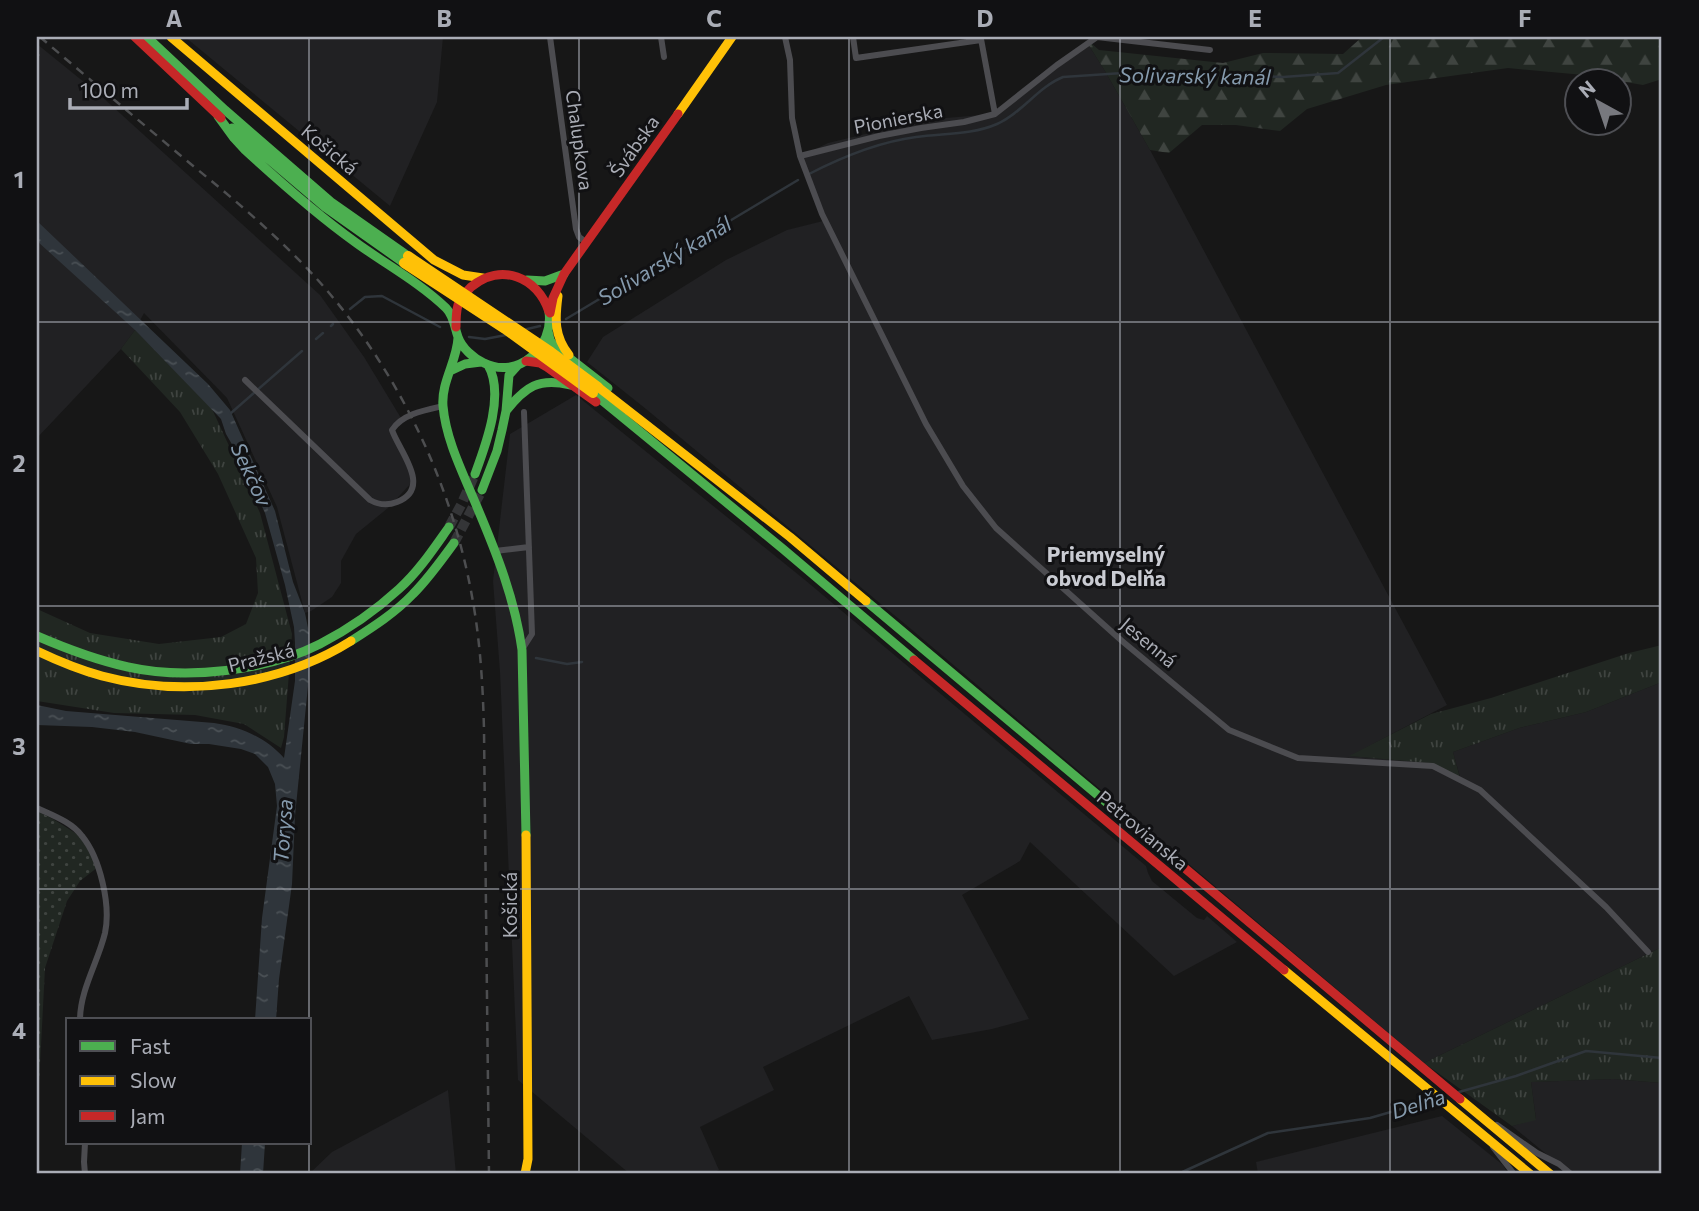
<svg xmlns="http://www.w3.org/2000/svg" width="1699" height="1211" viewBox="0 0 1699 1211" font-family="Commissioner,sans-serif">
<defs>
<pattern id="grass-tufts" width="24" height="20" patternUnits="userSpaceOnUse" patternTransform="scale(1.75)"><rect width="24" height="20" fill="#212722"/><path d="M3 7l-1-3M5 7V3M7 7l1-3M15 17l-1-3M17 17v-4M19 17l1-3" fill="none" stroke="#3f4440"/></pattern>
<pattern id="forest-firs" width="22" height="20" patternUnits="userSpaceOnUse" patternTransform="scale(1.75)"><rect width="22" height="20" fill="#212722"/><path d="M5 1l3.5 6h-7zM16 11l3.5 6h-7z" fill="#3f4440"/></pattern>
<pattern id="garden-dots" width="8" height="8" patternUnits="userSpaceOnUse" patternTransform="scale(1.75)"><rect width="8" height="8" fill="#212722"/><path d="M2 2h.1M6 6h.1" fill="none" stroke="#3f4440" stroke-width="1.8" stroke-linecap="round"/></pattern>
<pattern id="water-ripples" width="26" height="14" patternUnits="userSpaceOnUse" patternTransform="scale(1.75)"><rect width="26" height="14" fill="#2f353b"/><path d="M2 4q2-2 4 0t4 0M15 11q2-2 4 0t4 0" fill="none" stroke="#4a5055"/></pattern>
</defs>
<rect width="100%" height="100%" fill="#171717"/>
<path fill="#212123" d="M 185,37 L 443,37 L 437,102 L 390,206 Z
M 37,44 L 100,95 L 320,295 L 364,357 L 401,418 L 391,427 L 415,479 L 388,508 L 356,534 L 341,561 L 341,583 L 332,597 L 311,611 L 305,613 L 277,507 L 227,398 L 144,313 L 135,330 L 121,349 L 37,438 Z
M 1088,44 L 1105,71 L 1150,150 L 1447,705 L 1350,756 L 1429,763 L 1460,777 L 1453,752 L 1519,728 L 1586,712 L 1662,682 L 1662,947 L 1424,1063 L 905,624 L 646,409 L 587,362 L 603,337 L 726,260 L 787,230 L 823,221 L 799,157 L 828,143 L 903,125 L 946,118 L 993,114 L 1054,63 Z
M 576,395 L 805,580 L 1146,866 L 1148,873 L 1152,881 L 1197,918 L 1204,920 L 1207,916 L 1237,942 L 1174,976 L 1030,842 L 1020,861 L 962,895 L 1029,1019 L 992,1029 L 932,1040 L 909,996 L 763,1067 L 774,1090 L 700,1127 L 719,1170 L 711,1174 L 630,1174 L 518,1080 L 500,672 L 493,581 L 510,434 Z
M 1614,1079 L 1662,1083 L 1662,1174 L 1573,1174 L 1556,1162 L 1512,1126 L 1536,1119 L 1531,1082 Z
M 448,1090 L 456,1174 L 309,1174 L 332,1152 Z
M 1442,1116 L 1503,1165 L 1508,1174 L 1258,1174 L 1256,1162 Z"/>
<path fill="url(#grass-tufts)" d="M 135,330 L 212,409 L 260,513 L 292,634 L 284,737 L 281,748 L 244,724 L 195,715 L 114,713 L 37,701 L 37,609 L 90,633 L 159,644 L 221,637 L 246,624 L 258,593 L 256,558 L 218,474 L 180,412 L 121,349 Z
M 1662,645 L 1662,682 L 1586,712 L 1519,728 L 1453,752 L 1460,778 L 1429,763 L 1349,756 L 1431,714 L 1491,698 L 1629,653 Z
M 1662,947 L 1662,1083 L 1614,1079 L 1531,1082 L 1536,1120 L 1512,1126 L 1424,1063 Z"/>
<path fill="url(#forest-firs)" d="M 1362,37 L 1662,37 L 1662,79 L 1643,85 L 1584,75 L 1508,68 L 1386,85 L 1307,109 L 1280,131 L 1236,125 L 1202,125 L 1169,153 L 1150,150 L 1105,71 L 1088,44 L 1091,43 L 1099,50 L 1223,63 L 1263,53 L 1343,54 Z"/>
<path fill="url(#garden-dots)" d="M 37,811 L 53,819 L 80,836 L 98,867 L 80,881 L 67,901 L 45,968 L 37,1123 Z"/>
<path fill="url(#water-ripples)" d="M 37,221 L 208,384 L 230,410 L 275,511 L 293,582 L 305,613 L 309,633 L 309,676 L 295,816 L 292,884 L 279,979 L 276,1020 L 255,1020 L 262,918 L 277,806 L 275,784 L 268,767 L 255,754 L 241,749 L 209,744 L 191,744 L 135,732 L 92,727 L 37,725 L 37,705 L 66,711 L 214,723 C 241,727 265,737 284,758 L 295,681 L 295,643 L 294,627 L 285,585 L 265,513 L 241,460 L 226,434 L 221,419 L 135,330 L 37,241 Z
M 242,1143 L 265,1143 L 263,1174 L 240,1174 Z"/>
<g fill="none" stroke-linecap="round" stroke-linejoin="round">
<path stroke="#2f353b" stroke-width="2.5" d="M 809,174 C 842,157 878,142 916,137 C 942,133 972,135 997,124 C 1022,113 1038,87 1063,77 L 1153,71 L 1283,77 L 1338,73 L 1384,37
M 350,309 L 365,297 L 382,296 L 440,327
M 566,319 L 798,180
M 331,326 L 333,324
M 523,330 L 540,326
M 469,337 L 485,339 L 506,335
M 316,339 L 323,333
M 231,413 L 302,351
M 536,658 L 567,664 L 582,662
M 1459,1092 L 1516,1076 L 1586,1051 L 1662,1058
M 1178,1174 L 1268,1133 L 1370,1118 L 1436,1099"/>
<path stroke="#343537" stroke-width="10" stroke-dasharray="10 5" stroke-linecap="butt" d="M 449,527 L 461,505 L 475,474
M 454,543 L 482,490"/>
<path stroke="#4c4c50" stroke-width="6" d="M 550,37 L 576,229 L 579,237 L 587,243
M 661,37 L 664,57
M 785,37 L 790,60 L 792,118 L 800,156 L 822,214 L 926,424 L 963,486 L 996,528 L 1122,641 L 1229,730 L 1298,758 L 1433,766 L 1480,790 L 1606,907 L 1648,952
M 853,37 L 856,58 L 981,40
M 1097,37 L 1210,50
M 981,39 L 995,114
M 800,156 L 879,136 L 921,128 L 964,122 L 995,114 L 1057,65 L 1097,37
M 245,380 L 370,500 C 379,505 387,506 397,502 C 433,488 399,451 392,430 C 402,414 425,410 443,406
M 495,551 L 529,547
M 523,648 L 532,634 L 524,412
M 37,808 C 52,815 72,822 82,836 C 100,858 111,905 105,933 C 98,962 80,990 80,1020
M 1497,1125 L 1537,1153 L 1559,1164 L 1571,1174
M 1493,1147 L 1514,1174
M 85,1174 L 84,1162 L 85,1143"/>
<path stroke="#4caf50" stroke-width="9" d="M 147,37 L 225,110 L 331,202 L 408,256
M 218,116 L 234,138 L 245,150 C 280,182 317,215 355,242 C 385,264 419,282 446,308 C 454,316 454,326 458,337 C 462,348 473,358 484,363 C 518,380 554,347 549,312
M 232,128 L 325,207 L 404,263
M 527,280 L 545,281 L 564,274
M 548,331 L 550,340 L 554,346 L 608,388
M 458,338 C 457,361 441,382 443,406 C 446,441 464,475 477,507 C 497,554 515,600 522,650 L 526,835
M 450,371 L 465,364 L 481,362
M 593,393 L 783,549 L 914,660
M 506,411 C 525,387 539,377 570,385
M 475,474 C 486,444 505,394 488,365
M 482,490 L 497,451 L 502,430 L 506,411 L 509,375 L 518,365
M 866,601 L 1137,828
M 37,636 C 67,649 96,660 128,667 C 186,680 267,671 320,644 C 349,629 375,611 399,589 C 419,571 434,548 449,527
M 351,641 C 373,627 395,613 413,594 C 428,579 441,561 454,543"/>
<path stroke="#ffc107" stroke-width="9" d="M 171,37 L 434,260 L 463,275 L 483,278
M 678,114 L 732,37
M 558,296 C 555,319 554,336 569,355
M 598,387 L 790,537 L 866,601
M 37,651 C 58,661 80,670 102,676 C 184,698 279,686 351,641
M 1284,970 L 1530,1174
M 1460,1099 L 1550,1174
M 525,1174 L 528,1159 L 526,835"/>
<path stroke="#c62828" stroke-width="9" d="M 135,37 L 221,118
M 550,313 L 553,298 L 564,274 L 678,114
M 456,327 C 456,320 456,312 458,305 C 461,298 466,292 471,287 C 501,262 538,277 549,312
M 526,361 L 540,363 L 547,367 L 596,402
M 914,660 L 1284,970
M 1137,828 L 1460,1099"/>
<path stroke="#4d4e50" stroke-width="2.5" stroke-dasharray="9 7" stroke-linecap="butt" d="M 40,37 C 88,78 137,119 186,160 C 231,197 276,234 316,278 C 400,371 456,490 475,614 C 481,653 483,691 484,730 L 489,1174
M 37,54 L 39,56"/>
<path stroke="#ffc107" stroke-width="10" d="M 408,256 L 551,352 L 598,387
M 404,263 L 505,329 L 593,393"/>
</g>
<path fill="none" stroke="#aaadb6" stroke-width="2" stroke-opacity="0.55" d="M 309,37 L 309,1020M 579,37 L 579,1174M 849,37 L 849,1174M 1120,37 L 1120,1174M 1390,37 L 1390,1174M 37,322 L 1662,322M 37,606 L 1662,606M 37,889 L 1662,889M 309,1143 L 309,1174"/>
<g text-anchor="middle" dominant-baseline="central" stroke-width="6" stroke-linejoin="round" paint-order="stroke">
<g font-size="19" fill="#aaadb6" stroke="#111113">
<text transform="translate(898 118) rotate(-11)">Pionierska</text>
<text transform="translate(580 140) rotate(82)">Chalupkova</text>
<text transform="translate(634 146) rotate(-55)">Švábska</text>
<text transform="translate(330 149) rotate(40)">Košická</text>
<text transform="translate(1149 642) rotate(40)">Jesenná</text>
<text transform="translate(261 657) rotate(-14)">Pražská</text>
<text transform="translate(1143 830) rotate(40)">Petrovianska</text>
<text transform="translate(509 905) rotate(-90)">Košická</text>
</g>
<g font-size="21" font-style="italic" fill="#859aad" stroke="#111113">
<text transform="translate(1195 75) rotate(1)">Solivarský kanál</text>
<text transform="translate(664 260) rotate(-31)">Solivarský kanál</text>
<text transform="translate(252 474) rotate(65)">Sekčov</text>
<text transform="translate(282 831) rotate(-86)">Torysa</text>
<text transform="translate(1418 1103) rotate(-17)">Delňa</text>
</g>
<g font-size="21" font-weight="bold" fill="#caccd3" stroke="#111113">
<text x="1106" y="553">Priemyselný<tspan x="1106" dy="24">obvod Delňa</tspan></text>
</g>
</g>
<rect width="1699" height="1211" fill="none" stroke="#111113" stroke-width="77"/>
<rect x="66" y="1018" width="245" height="126" fill="#111113" stroke="#4e4f54" stroke-width="2"/>
<rect x="80" y="1041" width="35" height="10" fill="#4caf50" stroke="#4e4f54" stroke-width="2"/>
<text x="130" y="1054" font-size="21" fill="#aaadb6">Fast</text>
<rect x="80" y="1076" width="35" height="10" fill="#ffc107" stroke="#4e4f54" stroke-width="2"/>
<text x="130" y="1088" font-size="21" fill="#aaadb6">Slow</text>
<rect x="80" y="1111" width="35" height="10" fill="#c62828" stroke="#4e4f54" stroke-width="2"/>
<text x="130" y="1124" font-size="21" fill="#aaadb6">Jam</text>
<g transform="translate(1598 102) rotate(320)"><circle r="33" fill="#111113" stroke="#4e4f54" stroke-width="2"/>
<path d="M0-5L12 26L0 18L-12 26Z" fill="#77787e"/>
<text y="-10" font-size="19" font-weight="bold" text-anchor="middle" fill="#aaadb6">N</text>
</g>
<path d="M70 98v10h117v-10" fill="none" stroke="#aaadb6" stroke-width="3.5"/>
<text x="80" y="98" font-size="21" fill="#aaadb6" stroke="#111113" stroke-width="5" paint-order="stroke">100 m</text>
<rect x="38" y="38" width="1622" height="1134" fill="none" stroke="#aaadb6" stroke-width="2.5"/>
<g font-size="23" text-anchor="middle" font-weight="bold" fill="#aaadb6">
<text x="174" y="27">A</text>
<text x="444" y="27">B</text>
<text x="714" y="27">C</text>
<text x="985" y="27">D</text>
<text x="1255" y="27">E</text>
<text x="1525" y="27">F</text>
<text x="19" y="188">1</text>
<text x="19" y="472">2</text>
<text x="19" y="755">3</text>
<text x="19" y="1039">4</text>
</g>
</svg>
